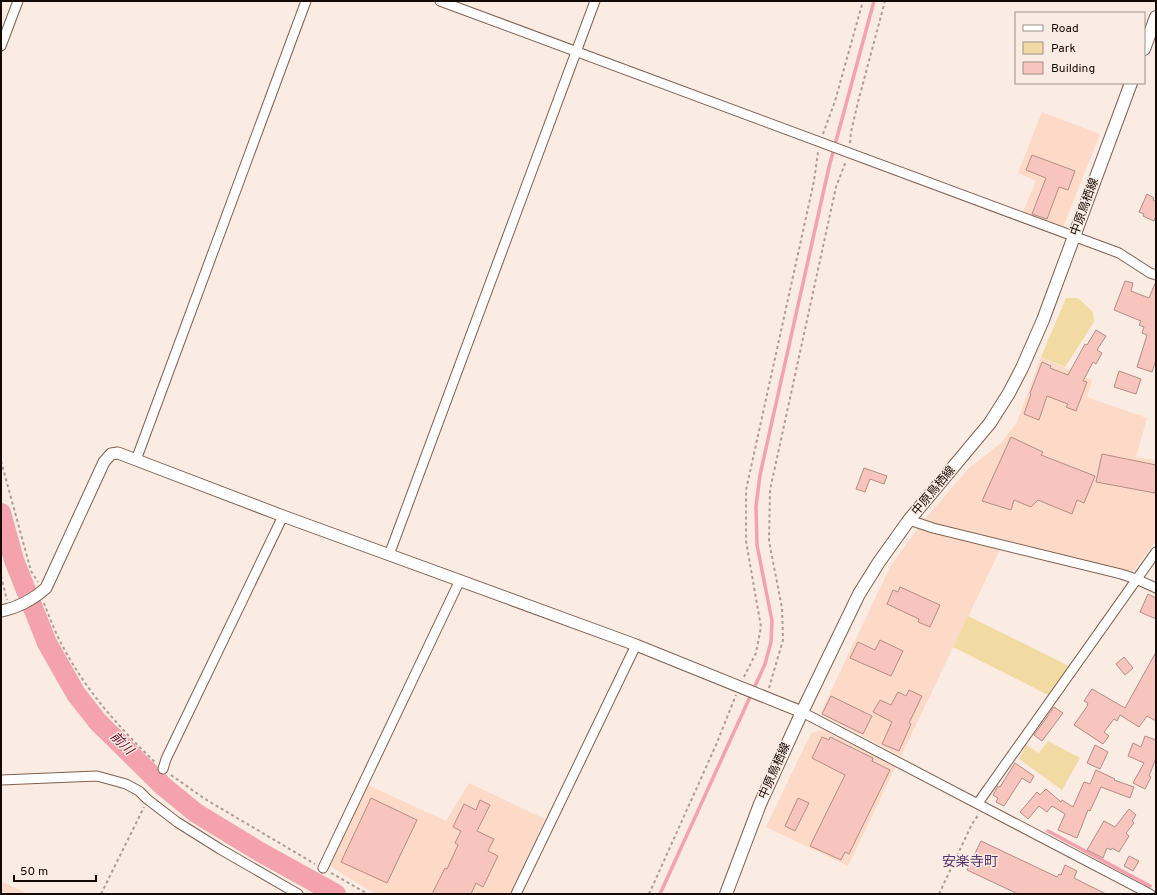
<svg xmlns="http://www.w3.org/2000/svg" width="1157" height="895" viewBox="0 0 1157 895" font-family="Overpass,'Noto Sans JP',sans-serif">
<rect width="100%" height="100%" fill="#faebe3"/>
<path fill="#fddac7" d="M 1042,112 L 1100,134 L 1062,230 L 1022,214 L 1036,181 L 1018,173 Z
M 1041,357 L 1092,380 L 1087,397 L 1147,418 L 1136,457 L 1156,460 L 1156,541 L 1133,572 L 923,521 L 968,469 L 1002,442 L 1017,422 Z
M 919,527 L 1001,548 L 901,756 L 820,714 L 891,565 Z
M 823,730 L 896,766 L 848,866 L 766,827 L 811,733 Z
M 469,783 L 545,819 L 510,894 L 375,894 L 328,865 L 368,785 L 446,821 Z
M 3,882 L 28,894 L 1,894 L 1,887 Z"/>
<path fill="#f2dba2" d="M 1066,298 L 1078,298 L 1093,312 L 1094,322 L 1065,367 L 1041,357 Z
M 968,616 L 1069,666 L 1048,695 L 953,647 Z
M 1048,741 L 1080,758 L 1062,790 L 1019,759 L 1026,745 L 1039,753 Z"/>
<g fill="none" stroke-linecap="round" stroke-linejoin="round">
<path stroke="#f3a2ae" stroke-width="3.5" d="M 1048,831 L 1150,886
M 660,894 L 765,664 L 771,642 L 772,621 L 757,545 L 756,506 L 760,475 L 829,167 L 874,1"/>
<path stroke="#f3a2ae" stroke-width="20" d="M 1,513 L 14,560 L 47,643 L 76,694 L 98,722 L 163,786 L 196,813 L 260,852 L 336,894"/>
</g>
<path fill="#f7c5bd" stroke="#b38c85" d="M 1032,155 L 1075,171 L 1068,190 L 1059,187 L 1047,219 L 1032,214 L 1046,178 L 1026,170 Z
M 1147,194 L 1154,198 L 1153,200 L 1156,201 L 1156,216 L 1154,221 L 1143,216 L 1144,214 L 1139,212 Z
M 1125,281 L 1133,283 L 1131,291 L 1149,298 L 1156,281 L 1156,360 L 1152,372 L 1137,367 L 1147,335 L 1142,333 L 1144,327 L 1139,325 L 1141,321 L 1114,310 Z
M 1096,330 L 1106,336 L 1097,350 L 1102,353 L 1096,364 L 1093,362 L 1083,381 L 1087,382 L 1076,411 L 1066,407 L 1068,404 L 1047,396 L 1039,420 L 1024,414 L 1031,394 L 1030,393 L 1042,362 L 1051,366 L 1050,368 L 1068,375 L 1085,344 L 1087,345 Z
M 1119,371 L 1141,379 L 1136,394 L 1114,387 Z
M 1011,437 L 1043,452 L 1041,455 L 1095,476 L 1084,503 L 1077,500 L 1072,514 L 1038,500 L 1031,507 L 1014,500 L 1011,510 L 982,501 Z
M 1102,454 L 1156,465 L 1156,487 L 1155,493 L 1096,482 Z
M 864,468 L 887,476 L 884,484 L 870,479 L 865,492 L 856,489 Z
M 900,587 L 940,605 L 930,627 L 918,622 L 919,619 L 887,604 L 893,590 L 898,592 Z
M 1148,594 L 1156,598 L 1156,619 L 1140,612 Z
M 880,640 L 903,651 L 891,676 L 850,658 L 858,642 L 875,650 Z
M 1156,652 L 1156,721 L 1147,716 L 1139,727 L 1120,715 L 1117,721 L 1114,719 L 1104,732 L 1109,736 L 1103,744 L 1074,725 L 1088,705 L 1087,705 L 1088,703 L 1084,701 L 1092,689 L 1125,708 Z
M 1124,657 L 1133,668 L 1125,675 L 1116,664 Z
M 909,690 L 922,696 L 909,723 L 911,724 L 899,751 L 882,744 L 892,722 L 873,712 L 880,700 L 891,705 L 898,692 L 906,696 Z
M 831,696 L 872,716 L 863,734 L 822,714 Z
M 1054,707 L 1063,713 L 1042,741 L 1034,735 Z
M 1145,736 L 1156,740 L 1156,758 L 1149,776 L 1151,777 L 1145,789 L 1133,783 L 1144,763 L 1128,756 L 1133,743 L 1141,747 Z
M 822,737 L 829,740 L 830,737 L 873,758 L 872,761 L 890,770 L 849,854 L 845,852 L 841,860 L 810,846 L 845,775 L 812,758 Z
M 1095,745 L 1108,752 L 1100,769 L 1087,763 Z
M 1015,763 L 1034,776 L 1030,783 L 1022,778 L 1004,806 L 996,802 L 998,798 L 993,795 L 998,786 L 1000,787 Z
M 1096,770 L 1115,779 L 1114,780 L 1134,787 L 1130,798 L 1101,787 L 1090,811 L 1088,810 L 1077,838 L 1058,830 L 1065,814 L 1052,806 L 1047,812 L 1039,806 L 1028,819 L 1020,812 L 1037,792 L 1040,795 L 1046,789 L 1061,802 L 1062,800 L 1073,807 L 1084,782 L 1090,784 Z
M 371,798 L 417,820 L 387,883 L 341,862 Z
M 798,798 L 809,803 L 795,831 L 785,826 Z
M 480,800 L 490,805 L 477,831 L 494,839 L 488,851 L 498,856 L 483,887 L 476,883 L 471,894 L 432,894 L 445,868 L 447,869 L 458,845 L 455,843 L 461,831 L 453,827 L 464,804 L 476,810 Z
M 1129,809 L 1136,815 L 1132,821 L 1134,823 L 1126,833 L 1129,836 L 1119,852 L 1112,848 L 1111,850 L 1107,848 L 1103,858 L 1087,850 L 1104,821 L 1115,827 Z
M 981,841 L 1057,877 L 1059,874 L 1061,875 L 1065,865 L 1077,871 L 1074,878 L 1106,894 L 1018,894 L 967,870 Z
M 1129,856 L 1139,861 L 1133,871 L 1124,866 Z"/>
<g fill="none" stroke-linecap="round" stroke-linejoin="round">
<defs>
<path id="minor" d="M 440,1 L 1119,253 L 1150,273 L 1156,275
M 1,46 L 18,1
M 136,460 L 306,1
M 909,520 L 933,528 L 1121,574 L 1136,579 L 1156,588
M 389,555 L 595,1
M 802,712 L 1150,894
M 163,769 L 166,759 L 283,516
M 1,780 L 97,776 L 126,784 L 139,791 L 147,799 L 177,822 L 220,849 L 298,894
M 978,803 L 1156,552
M 323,868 L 460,580
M 516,894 L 636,645"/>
<path id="tertiary" d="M 1,611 C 17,608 34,599 46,588 L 104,462 L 111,454 L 118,453 L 283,516 L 636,645 L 802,712"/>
<path id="secondary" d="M 1144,49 L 1156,17
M 726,894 L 760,804 L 802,712 L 859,594 L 879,562 L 909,520 L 990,423 L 1009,393 L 1022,368 L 1043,320 L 1131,83"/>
</defs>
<use href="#minor" stroke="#80604f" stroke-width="11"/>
<use href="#tertiary" stroke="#80604f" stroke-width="13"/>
<use href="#secondary" stroke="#80604f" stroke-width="14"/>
<path stroke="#ab9d96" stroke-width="2" stroke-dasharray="3 3" stroke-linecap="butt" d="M 823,134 L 835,101 L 863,1
M 850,143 L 851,132 L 858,102 L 885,1
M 1,461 L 31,571 L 38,582
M 1,576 L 7,600
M 44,603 C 49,616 54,630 61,643 C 84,688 118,727 155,762
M 744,677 L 756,653 L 761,627 L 746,541 L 746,490 L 814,181 L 818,152
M 769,688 L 783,640 L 782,608 L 769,541 L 770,490 L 836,187 L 846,161
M 171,775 L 205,799 L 315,864
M 331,873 L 368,894
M 101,894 L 144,807
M 649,894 L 716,745 L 736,695
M 939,894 L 972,824 L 979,814"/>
<use href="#minor" stroke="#fff" stroke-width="9"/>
<use href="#tertiary" stroke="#fff" stroke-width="11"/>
<use href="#secondary" stroke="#fff" stroke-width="12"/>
</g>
<g text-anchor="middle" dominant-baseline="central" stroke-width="3" stroke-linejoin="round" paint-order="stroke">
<g font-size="12" fill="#150904" stroke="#faebe3">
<text transform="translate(1085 207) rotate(-70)">中原鳥栖線</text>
<text transform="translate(934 491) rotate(-50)">中原鳥栖線</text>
<text transform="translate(775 771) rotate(-66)">中原鳥栖線</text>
</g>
<g font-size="13" font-style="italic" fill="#680728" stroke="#faebe3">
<text transform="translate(121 744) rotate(45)">前川</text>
</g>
<g font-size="14" fill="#54326b" stroke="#faebe3">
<text x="970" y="862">安楽寺町</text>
</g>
</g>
<rect width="1157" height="895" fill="none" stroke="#150904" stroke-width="4"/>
<rect x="1015" y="12" width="130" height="72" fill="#faebe3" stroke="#9e918a"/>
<rect x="1023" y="25" width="20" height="6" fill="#ffffff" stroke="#9e918a"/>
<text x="1051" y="32" font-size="12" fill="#150904">Road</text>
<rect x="1023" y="42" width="20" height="12" fill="#f2dba2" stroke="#9e918a"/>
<text x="1051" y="52" font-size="12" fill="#150904">Park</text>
<rect x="1023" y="62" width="20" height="12" fill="#f7c5bd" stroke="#9e918a"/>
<text x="1051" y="72" font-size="12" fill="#150904">Building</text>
<path d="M14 875v6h82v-6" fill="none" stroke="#150904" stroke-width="2"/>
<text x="20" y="875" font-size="12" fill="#150904" stroke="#faebe3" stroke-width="3" paint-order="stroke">50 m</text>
</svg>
